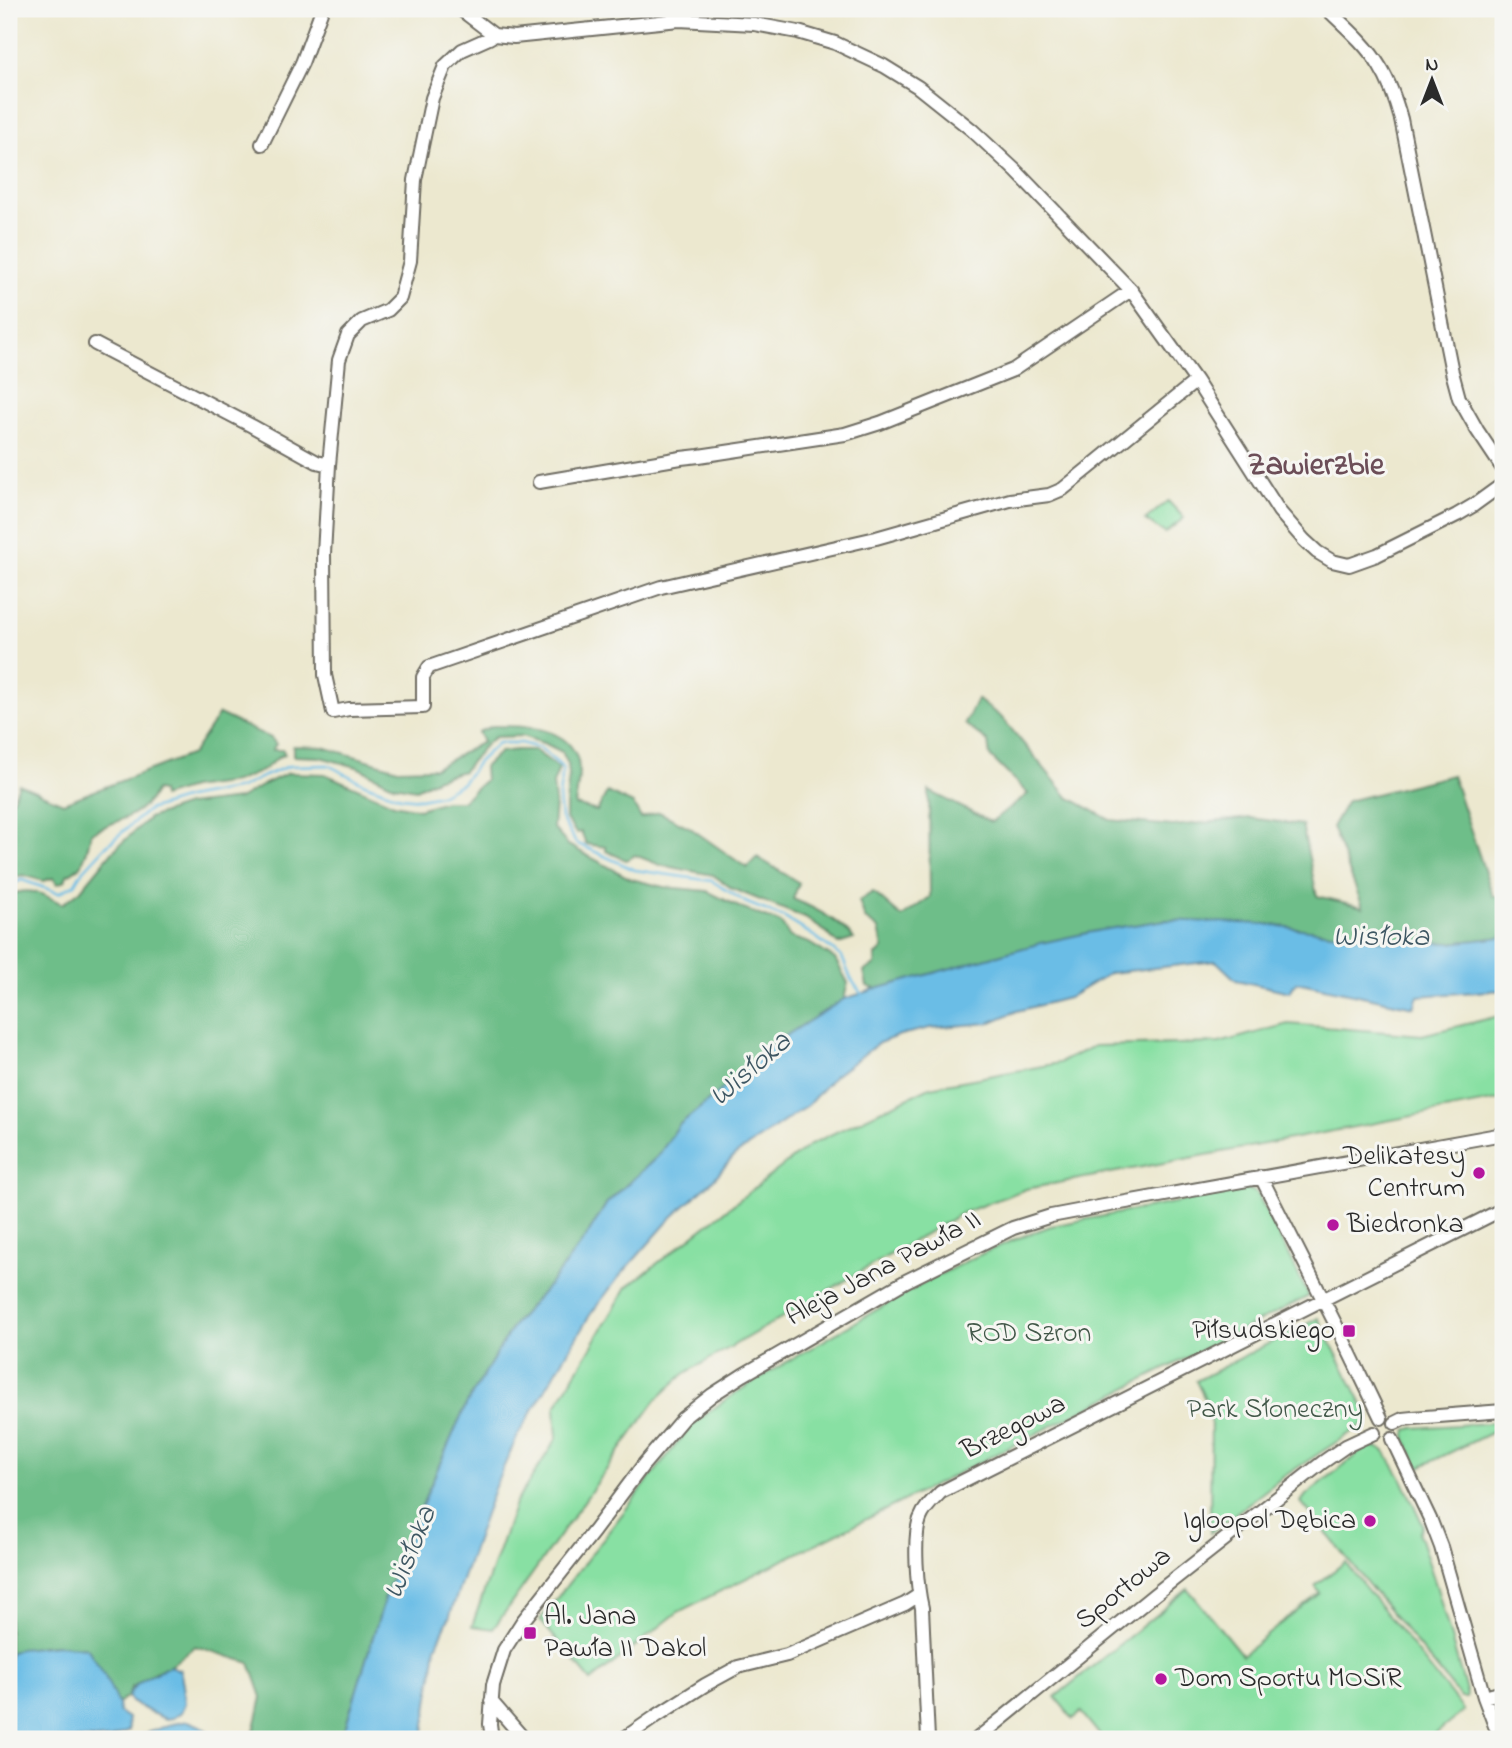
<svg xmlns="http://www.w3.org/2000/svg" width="1512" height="1748" viewBox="0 0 1512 1748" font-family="'Indie Flower',sans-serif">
<rect width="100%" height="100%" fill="#f6f6f2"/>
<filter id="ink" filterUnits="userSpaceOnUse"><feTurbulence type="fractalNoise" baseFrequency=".0143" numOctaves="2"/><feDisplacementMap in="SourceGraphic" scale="14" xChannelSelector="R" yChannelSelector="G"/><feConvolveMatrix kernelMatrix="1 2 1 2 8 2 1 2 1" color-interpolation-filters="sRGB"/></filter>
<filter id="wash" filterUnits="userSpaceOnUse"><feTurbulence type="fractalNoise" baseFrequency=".00686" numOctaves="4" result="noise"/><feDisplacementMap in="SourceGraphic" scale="28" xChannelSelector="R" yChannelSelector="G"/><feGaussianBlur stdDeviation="1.57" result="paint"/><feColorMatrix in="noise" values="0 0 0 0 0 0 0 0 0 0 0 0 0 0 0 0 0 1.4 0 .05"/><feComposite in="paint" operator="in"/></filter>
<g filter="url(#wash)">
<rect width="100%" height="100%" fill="#ece8cf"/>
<path fill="#88e0a3" stroke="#5a8667" stroke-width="2" d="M 1168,501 L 1184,518 L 1165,533 L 1145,520 Z
M 1503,1015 L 1503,1099 L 1026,1189 L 962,1213 L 684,1374 L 656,1400 L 493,1629 L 472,1626 L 515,1504 L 557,1438 L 555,1408 L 627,1287 L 811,1144 L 930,1087 L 1059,1063 L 1094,1046 L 1219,1043 L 1288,1024 L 1422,1035 Z
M 1247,1189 L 1253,1191 L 1258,1195 L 1309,1296 L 899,1503 L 678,1612 L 591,1681 L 540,1620 L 689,1428 C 725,1396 777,1368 818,1344 C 893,1300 968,1254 1051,1226 Z
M 1318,1318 L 1369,1417 L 1367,1422 L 1283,1477 L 1210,1533 L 1211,1411 L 1196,1381 Z
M 1503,1422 L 1503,1427 L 1420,1467 L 1417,1465 L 1405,1438 L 1407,1431 L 1413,1428 Z
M 1370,1447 L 1376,1447 L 1385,1451 L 1401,1477 L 1423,1525 L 1419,1533 L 1437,1588 L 1467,1695 L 1466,1698 L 1461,1698 L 1301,1502 L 1306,1495 L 1364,1449 Z
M 1345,1562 L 1464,1711 L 1429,1739 L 1103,1739 L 1081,1712 L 1073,1719 L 1055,1697 L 1188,1589 L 1242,1655 L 1320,1593 L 1315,1586 Z"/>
<path fill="#6ebe89" stroke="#4c745a" stroke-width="2" d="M 977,699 L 1002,718 L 1068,797 L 1110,820 L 1173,826 L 1250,818 L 1302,825 L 1317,896 L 1363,907 L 1332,827 L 1347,801 L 1452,775 L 1493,896 L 1503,896 L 1503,937 L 1450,943 L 1389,941 L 1265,924 L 958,967 L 876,989 L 867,986 L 864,971 L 875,965 L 876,955 L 883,948 L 879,929 L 865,919 L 859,901 L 873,892 L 902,917 L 930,897 L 929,791 L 991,822 L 1028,794 L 990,756 L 988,742 L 965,724 Z
M 219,714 L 271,738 L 276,744 L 272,750 L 283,750 L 285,755 L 280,756 L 262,771 L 235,782 L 191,788 L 162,797 L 161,791 L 156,790 C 141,818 117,819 91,833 C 87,850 86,867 67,875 L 65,881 L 57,884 L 53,878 L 43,881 L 23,875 L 9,879 L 9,809 L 19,784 L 63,803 L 192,754 Z
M 493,726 C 522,726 569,725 578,761 C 581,775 577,791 575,805 L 597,811 L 607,792 L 633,804 L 641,818 L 659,812 L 689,827 L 747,868 L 757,857 L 799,883 L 793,899 C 815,908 839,920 854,939 L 838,944 L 826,932 L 805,918 L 733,889 L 713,875 L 660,865 L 635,855 L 626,860 L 606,851 L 606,847 L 586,844 L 581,832 L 576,833 L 566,819 L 566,804 L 569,775 L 568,764 L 562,752 L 546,744 L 522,736 L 495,737 L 487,743 L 463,771 L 438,778 L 416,789 L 393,785 L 357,767 L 320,757 L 293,756 L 293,746 L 323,747 L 398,769 L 435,768 L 483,742 L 478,732 Z
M 517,750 L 534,750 L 559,768 L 553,784 L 555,802 L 553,828 L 568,845 L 631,879 L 664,887 L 707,891 L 743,909 L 781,923 L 790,937 L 809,943 L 835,959 L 848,983 L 844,999 L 771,1045 L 724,1088 L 679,1125 L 658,1156 L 607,1203 L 587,1236 L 548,1286 L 514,1324 L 466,1405 L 434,1477 L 387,1591 L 346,1725 L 338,1739 L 245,1739 L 254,1732 L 262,1697 L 250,1663 L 195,1646 L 170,1666 L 155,1672 L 131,1688 L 128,1696 L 118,1704 L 104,1674 L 87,1648 L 58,1645 L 41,1646 L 9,1653 L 9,895 C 31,886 42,894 62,904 L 80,891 L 112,852 L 149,818 L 187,805 L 239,799 L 263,785 L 288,773 L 325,774 L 394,804 L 419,809 L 445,801 L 462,801 L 485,780 L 484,767 L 500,752 Z"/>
<path fill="#6bbde6" stroke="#4b7488" stroke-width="2" d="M 1165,920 L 1265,924 L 1389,941 L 1450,943 L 1503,937 L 1503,990 L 1418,996 L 1414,1007 L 1296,982 L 1290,992 L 1236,980 L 1216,961 L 1110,973 L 1068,998 L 1017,1011 L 989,1023 L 930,1028 L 900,1035 L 879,1043 L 833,1077 L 808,1105 L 734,1156 L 712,1181 L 672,1217 L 619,1277 L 590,1315 L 518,1435 L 495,1486 L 449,1618 L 436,1647 L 423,1739 L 338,1739 L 346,1725 L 387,1591 L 434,1477 L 466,1405 L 514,1324 L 548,1286 L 587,1236 L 607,1203 L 658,1156 L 679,1125 L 724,1088 L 771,1045 L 844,999 L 876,989 L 1041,943 L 1101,930 Z
M 58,1645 L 87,1648 L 104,1674 L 118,1704 L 119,1712 L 128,1718 L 129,1731 L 109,1739 L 9,1739 L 9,1653 L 19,1649 Z
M 170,1666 L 180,1670 L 183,1684 L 185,1703 L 181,1712 L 173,1718 L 166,1719 L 156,1715 L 131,1702 L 128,1696 C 135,1681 155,1673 170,1666 Z
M 188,1721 L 203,1727 L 214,1739 L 133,1739 L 168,1725 Z"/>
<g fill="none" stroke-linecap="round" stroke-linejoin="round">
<path stroke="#6bbde6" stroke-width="2.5" d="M 9,885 L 22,880 L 59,893 L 75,884 L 82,872 L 106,846 L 148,810 L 187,798 L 240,788 L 264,776 L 289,766 L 328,765 L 365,784 L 401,797 L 420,799 L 440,795 L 462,783 L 479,761 L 498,743 L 521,743 L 540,748 L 563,768 L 559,796 L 561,818 L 576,843 L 635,870 L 712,881 L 747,903 L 783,917 L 817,938 L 842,957 L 851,979 L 863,996"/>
</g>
</g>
<g filter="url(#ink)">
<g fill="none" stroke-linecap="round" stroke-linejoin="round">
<defs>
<path id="minor" d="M 460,9 L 494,35 L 514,37 L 679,20 L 754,24 L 798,32 L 835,43 L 884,66 L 918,87 L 972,130 L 1016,171 L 1131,290 L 1196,381 L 1279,511 L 1304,540 L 1317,552 L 1332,561 L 1349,565 L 1377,555 L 1457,515 L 1474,505 L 1503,484
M 1327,9 C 1346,27 1367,45 1380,67 C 1390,83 1396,101 1401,119 L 1452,372 L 1459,398 L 1477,430 L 1503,469
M 494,35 L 489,38 L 462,50 L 445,66 L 432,98 L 415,180 L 410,261 L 400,298 L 388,310 L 362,321 L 348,335 L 339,360 L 329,465 L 324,554 L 325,675 L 333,712 L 349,709 L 423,707 L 423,677 L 429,667 L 661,587 L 876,538 L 1010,500 L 1049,495 L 1063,489 L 1196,381
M 262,144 L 302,63 L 322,9
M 95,344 L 252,426 L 317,462 L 329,465
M 539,482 L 681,458 L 699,456 L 845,434 L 880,423 L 1013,370 L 1131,290
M 1261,1177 L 1341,1335 L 1381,1418
M 1395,1423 L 1403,1419 L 1413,1418 L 1503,1411
M 1392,1439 L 1431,1521 L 1441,1547 L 1484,1697 L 1495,1726 L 1503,1738
M 1484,1697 L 1503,1692
M 491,1701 L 524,1739
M 492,1739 L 490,1724 L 493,1685 L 504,1650 L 522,1622 L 594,1531 L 644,1464 L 683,1418 L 712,1395 L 743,1375 L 906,1281 L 1013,1228 L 1051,1216 L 1104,1206 L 1503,1134
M 623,1739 L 658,1715 L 705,1685 L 738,1667 L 787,1655 L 905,1604 L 919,1595
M 928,1739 L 922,1608 C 917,1588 913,1538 920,1519 C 924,1508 933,1500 941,1492 L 1503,1209
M 977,1739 L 1154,1595 L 1323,1462 L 1346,1446 L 1374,1433"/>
</defs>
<use href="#minor" stroke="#6f6d64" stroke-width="16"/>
<use href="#minor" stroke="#fff" stroke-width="12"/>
</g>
</g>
<g fill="#b5179e" stroke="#f6f6f2" stroke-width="2.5">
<circle cx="1479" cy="1173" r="7"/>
<circle cx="1333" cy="1225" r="7"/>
<rect x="1342" y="1324" width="14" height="14" rx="3.5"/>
<circle cx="1370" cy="1521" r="7"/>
<rect x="523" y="1626" width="14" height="14" rx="3.5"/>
<circle cx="1161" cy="1679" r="7"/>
</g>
<g text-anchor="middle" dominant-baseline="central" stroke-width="6" stroke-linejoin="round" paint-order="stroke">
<g font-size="28" fill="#2b2b2b" stroke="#f6f6f2" text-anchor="end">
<text x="1465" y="1157">Delikatesy<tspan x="1465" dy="32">Centrum</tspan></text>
<text x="1347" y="1225" text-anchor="start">Biedronka</text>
<text x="1335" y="1331">Piłsudskiego</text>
<text x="1356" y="1521">Igloopol Dębica</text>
<text x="544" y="1617" text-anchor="start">Al. Jana<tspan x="544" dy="32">Pawła II Dakol</tspan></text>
<text x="1175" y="1679" text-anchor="start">Dom Sportu MOSiR</text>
</g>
<g font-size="28" fill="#2b2b2b" stroke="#f6f6f2">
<text transform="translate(884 1269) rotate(-28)">Aleja Jana Pawła II</text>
<text transform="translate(1014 1428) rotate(-27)">Brzegowa</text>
<text transform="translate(1124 1589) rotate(-39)">Sportowa</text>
</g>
<g font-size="28" fill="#425849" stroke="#f6f6f2">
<text x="1029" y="1334">ROD Szron</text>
<text x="1275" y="1410">Park Słoneczny</text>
</g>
<g font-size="30" font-style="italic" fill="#3e5763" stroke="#f6f6f2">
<text x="1381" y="938">Wisłoka</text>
<text transform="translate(751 1070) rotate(-41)">Wisłoka</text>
<text transform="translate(411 1553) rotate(-68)">Wisłoka</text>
</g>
<g font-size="32" font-weight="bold" fill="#6c4e58" stroke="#f6f6f2">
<text x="1316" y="466">Zawierzbie</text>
</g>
</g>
<rect width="1512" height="1748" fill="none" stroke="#f6f6f2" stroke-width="35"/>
<g transform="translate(1432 80)" stroke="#f6f6f2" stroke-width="5" paint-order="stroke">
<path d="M0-5L12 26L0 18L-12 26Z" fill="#2b2b2b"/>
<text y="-10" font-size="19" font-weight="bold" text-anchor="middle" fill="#2b2b2b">N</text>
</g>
</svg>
